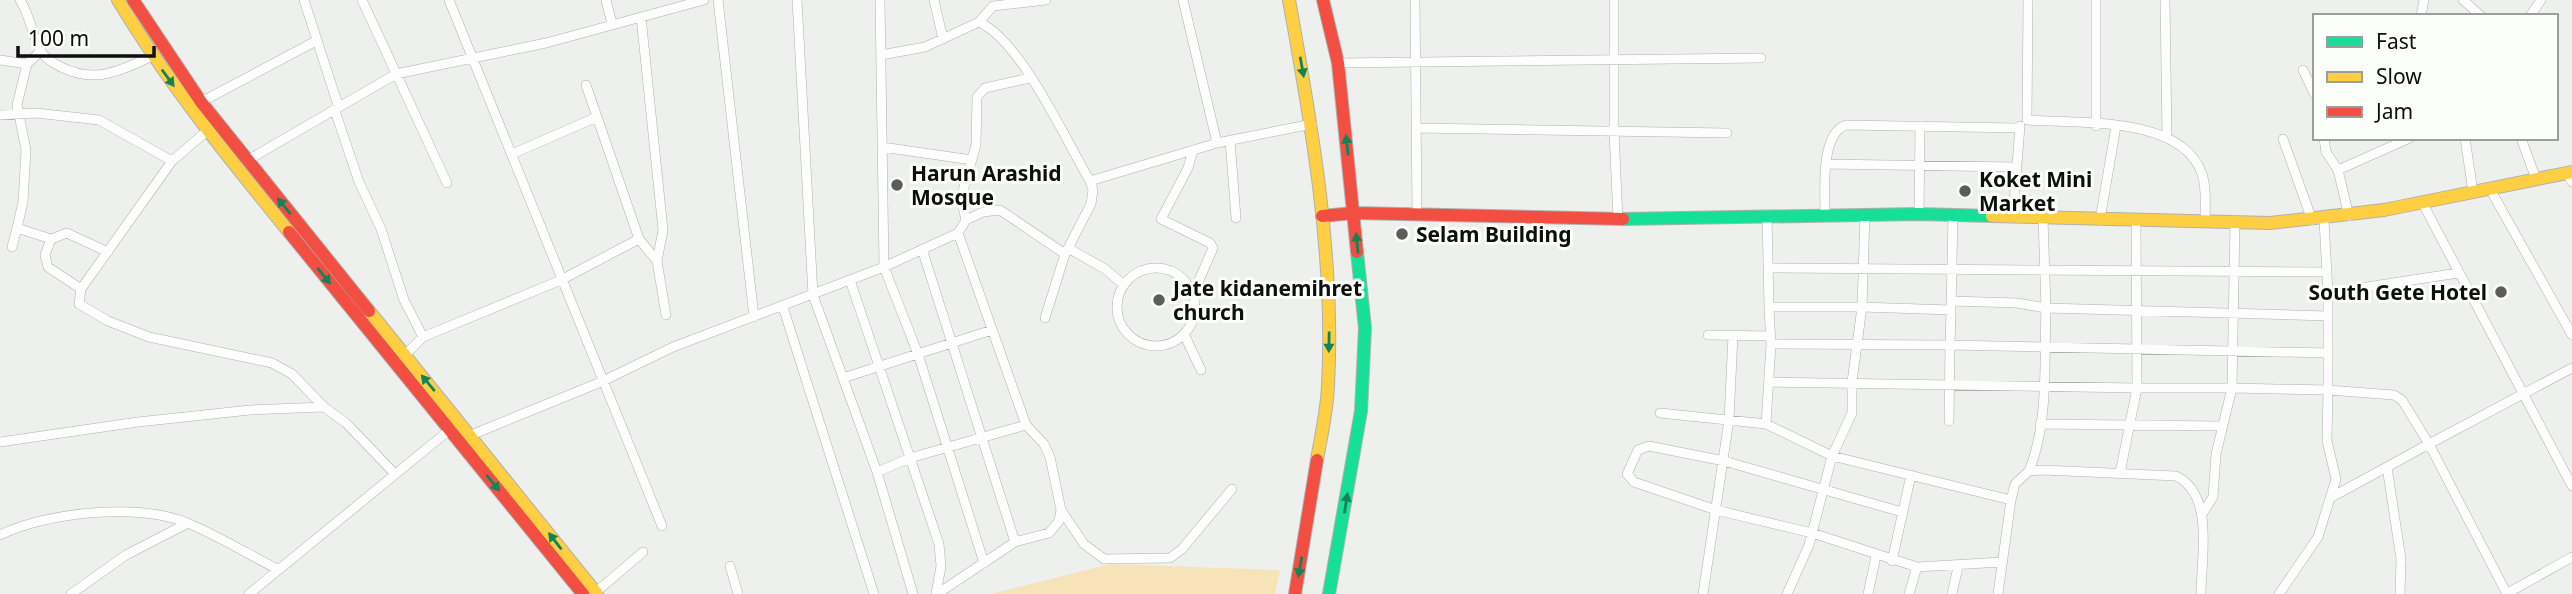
<svg xmlns="http://www.w3.org/2000/svg" width="2572" height="594" viewBox="0 0 2572 594" font-family="'Noto Sans',sans-serif">
<rect width="100%" height="100%" fill="#eef0ed"/>
<path fill="#f6e3b7" d="M 1110,564 L 1280,570 L 1275,594 L 991,594 Z"/>
<g fill="none" stroke-linecap="round" stroke-linejoin="round">
<defs>
<path id="street" d="M 20,0 C 30,16 32,33 40,50 C 44,58 53,63 61,67 C 95,84 120,71 152,56
M 304,0 L 338,105
M 362,0 L 447,183
M 449,0 L 662,526
M 606,0 L 612,24
M 718,0 L 754,317
M 797,0 L 813,295 L 877,472 L 913,594
M 880,0 L 884,267 L 918,354 L 984,563
M 934,0 L 943,39
M 1183,0 L 1217,143
M 1415,0 L 1417,215
M 1614,0 L 1614,132 L 1618,219
M 2028,0 L 2027,120 C 2077,124 2182,115 2202,174 C 2207,189 2205,207 2205,222
M 2165,0 L 2167,137
M 2463,0 L 2481,16
M 2421,16 L 2424,0
M 2530,16 L 2541,0
M 641,17 L 663,230 L 657,261 L 666,315
M 979,22 L 993,6 L 1046,0
M 41,51 L 27,64 L 17,105 L 26,150 L 23,202 L 17,228 L 51,239
M 881,55 L 925,47 L 979,22 C 1022,42 1065,139 1090,181 L 1217,143 L 1312,124
M 0,60 L 27,64
M 1338,63 L 1761,58
M 2303,70 L 2315,95
M 586,85 L 597,117
M 201,102 L 316,41
M 335,111 L 359,182 L 381,229 L 404,300 L 423,337
M 0,115 L 36,113 L 99,120 L 172,161
M 2096,126 L 2096,0
M 1418,128 L 1727,133
M 207,131 L 172,161 L 81,289 L 79,304 L 108,321 L 149,337 L 272,363 L 292,374 L 324,407
M 2324,138 L 2326,152 L 2338,170 L 2349,216
M 2465,138 L 2473,192
M 2521,138 L 2536,179
M 2283,139 L 2312,220
M 1230,140 L 1236,218
M 882,147 L 972,160
M 1193,150 L 1188,168 L 1161,219 L 1210,243 L 1213,248 L 1193,294
M 512,154 L 597,117 L 639,239
M 248,160 L 396,74 L 546,43 L 704,0
M 1826,164 L 2016,167
M 2338,170 L 2410,138
M 2567,173 L 2572,182
M 2490,189 L 2572,335
M 2423,204 L 2572,486
M 1919,214 L 1920,126
M 1767,215 L 1769,307 L 1862,307 L 1865,214
M 1825,215 C 1825,191 1820,134 1846,125 L 2018,128
M 2013,216 L 2020,126
M 966,220 L 961,198 L 976,145 L 977,97 L 985,88 L 1030,78
M 2100,220 L 2116,126
M 2136,220 L 2137,388 L 2232,388 L 2235,223
M 2324,220 L 2328,293 L 2328,390 L 2394,395 L 2402,400 L 2429,444 L 2330,498
M 958,233 L 1026,425 L 1044,444 L 1050,457 L 1061,510 L 1084,544 L 1104,559 L 1170,558 L 1182,549 L 1232,489
M 12,247 L 17,228
M 1068,248 L 1105,269 L 1124,285
M 922,249 L 1015,542
M 1769,268 L 2327,272
M1117 307a39 39 0 1 1 78 0a39 39 0 1 1-78 0Z
M 850,280 L 939,544 L 941,566 L 936,594
M 81,289 L 48,267 L 45,255 L 51,239 L 67,233 L 108,252
M 2328,293 L 2458,273
M 1951,301 L 2017,303 L 2046,308 L 2043,218
M 783,307 L 874,594
M 1951,310 L 1950,345 L 2328,353
M 1045,318 L 1065,254 L 1091,204 L 1093,190 L 1090,181
M 1184,334 L 1201,370
M 1708,335 L 1770,336
M 1771,344 L 1950,345 L 1949,421
M 405,355 L 423,337 L 561,280 L 639,239 L 657,261
M 843,378 L 992,330
M 1770,382 L 2137,388 L 2120,473
M 1660,413 L 1766,424 L 1832,456 L 2011,500
M 1766,424 L 1771,344 L 1769,307
M 2040,424 L 2222,426
M 471,435 L 601,382 L 673,347 L 884,267 L 958,233 L 966,220 L 983,212 L 1000,210 L 1065,254
M 0,442 L 138,422 L 250,410 L 324,407 L 346,423 L 395,474
M 2387,467 L 2401,559 L 2400,594
M 2029,471 C 2049,422 2044,361 2046,308 L 2328,316
M 877,472 L 910,458 L 1026,425
M 1902,512 L 1724,461 L 1649,446 L 1638,450 L 1627,474 L 1634,482 L 1716,510 L 1812,533 L 1917,567 L 2002,562
M 2202,514 L 2213,497 L 2216,454 L 2232,388 L 2328,390 L 2327,441 L 2336,479 L 2318,537 L 2279,594
M 0,535 C 48,512 140,502 190,524 C 220,537 248,554 277,569
M 1892,561 L 1911,475
M 730,566 L 738,594
M 596,592 L 643,552
M 71,594 L 126,555 L 188,523
M 249,594 L 453,427
M 937,594 L 1015,542 L 1049,533 L 1059,521 L 1061,510
M 1703,594 L 1729,420 L 1733,335
M 1787,594 L 1809,545 L 1832,456 L 1852,413 L 1852,382 L 1862,307 L 1951,310 L 1953,215
M 1868,594 L 1876,556
M 1909,594 L 1917,567
M 1952,594 L 1958,567
M 1998,594 L 2011,500 L 2015,484 L 2029,471 L 2043,470 L 2176,476 C 2215,495 2201,558 2201,594
M 2506,594 L 2572,557
M 2507,594 L 2429,444 L 2572,368"/>
<path id="fast" d="M 1623,219 L 1919,214 L 1992,216
M 1329,594 L 1361,411 L 1365,328 L 1357,252"/>
<path id="slow" d="M 118,0 C 168,83 228,157 289,232
M 1289,0 C 1312,127 1335,257 1328,386 C 1327,411 1321,436 1317,460
M 1992,216 L 2270,223 L 2384,210 L 2572,172
M 369,311 L 597,594"/>
<path id="jam" d="M 133,0 L 201,102 L 369,311
M 1323,0 L 1338,63 L 1357,252
M 1322,216 L 1354,213 L 1623,219
M 289,232 L 583,594
M 1295,594 L 1317,460"/>
</defs>
<use href="#street" stroke="#afb1af" stroke-width="10"/>
<use href="#fast" stroke="#afb1af" stroke-width="14"/>
<use href="#slow" stroke="#afb1af" stroke-width="14"/>
<use href="#jam" stroke="#afb1af" stroke-width="14"/>
<use href="#street" stroke="#fcfdfc" stroke-width="9"/>
<use href="#fast" stroke="#16e098" stroke-width="12"/>
<use href="#slow" stroke="#ffcf43" stroke-width="12"/>
<use href="#jam" stroke="#f24e42" stroke-width="12"/>
</g>
<defs><path id="oneway-solid" d="M-6-.8H1V-3.2L6.5 0L1 3.2V.8H-6Z" transform="scale(1.75)"/></defs>
<g fill="#128259">
<use href="#oneway-solid" transform="translate(1302 67) rotate(80)"/>
<use href="#oneway-solid" transform="translate(168 78) rotate(54)"/>
<use href="#oneway-solid" transform="translate(1347 145) rotate(-96)"/>
<use href="#oneway-solid" transform="translate(284 206) rotate(-129)"/>
<use href="#oneway-solid" transform="translate(1357 243) rotate(-96)"/>
<use href="#oneway-solid" transform="translate(324 276) rotate(51)"/>
<use href="#oneway-solid" transform="translate(1329 342) rotate(91)"/>
<use href="#oneway-solid" transform="translate(428 383) rotate(-130)"/>
<use href="#oneway-solid" transform="translate(493 483) rotate(51)"/>
<use href="#oneway-solid" transform="translate(1346 503) rotate(-81)"/>
<use href="#oneway-solid" transform="translate(555 541) rotate(-128)"/>
<use href="#oneway-solid" transform="translate(1300 567) rotate(100)"/>
</g>
<g fill="#5c5d5b" stroke="#fbfef9" stroke-width="2.5">
<circle cx="897" cy="185" r="7"/>
<circle cx="1965" cy="191" r="7"/>
<circle cx="1402" cy="234" r="7"/>
<circle cx="2501" cy="292" r="7"/>
<circle cx="1159" cy="300" r="7"/>
</g>
<g text-anchor="middle" dominant-baseline="central" stroke-width="6" stroke-linejoin="round" paint-order="stroke">
<g font-size="21" font-weight="bold" fill="#0d0e0d" stroke="#fbfef9" text-anchor="start">
<text x="911" y="173">Harun Arashid<tspan x="911" dy="24">Mosque</tspan></text>
<text x="1979" y="179">Koket Mini<tspan x="1979" dy="24">Market</tspan></text>
<text x="1416" y="234">Selam Building</text>
<text x="1173" y="288">Jate kidanemihret<tspan x="1173" dy="24">church</tspan></text>
<text x="2487" y="292" text-anchor="end">South Gete Hotel</text>
</g>
</g>
<rect x="2313" y="14" width="245" height="126" fill="#fbfef9" stroke="#9c9e9b" stroke-width="2"/>
<rect x="2327" y="37" width="35" height="10" fill="#16e098" stroke="#9c9e9b" stroke-width="2"/>
<text x="2376" y="49" font-size="21" fill="#0d0e0d">Fast</text>
<rect x="2327" y="72" width="35" height="10" fill="#ffcf43" stroke="#9c9e9b" stroke-width="2"/>
<text x="2376" y="84" font-size="21" fill="#0d0e0d">Slow</text>
<rect x="2327" y="107" width="35" height="10" fill="#f24e42" stroke="#9c9e9b" stroke-width="2"/>
<text x="2376" y="119" font-size="21" fill="#0d0e0d">Jam</text>
<path d="M18 46v10h136v-10" fill="none" stroke="#0d0e0d" stroke-width="3.5"/>
<text x="28" y="46" font-size="21" fill="#0d0e0d" stroke="#fbfef9" stroke-width="5" paint-order="stroke">100 m</text>
</svg>
